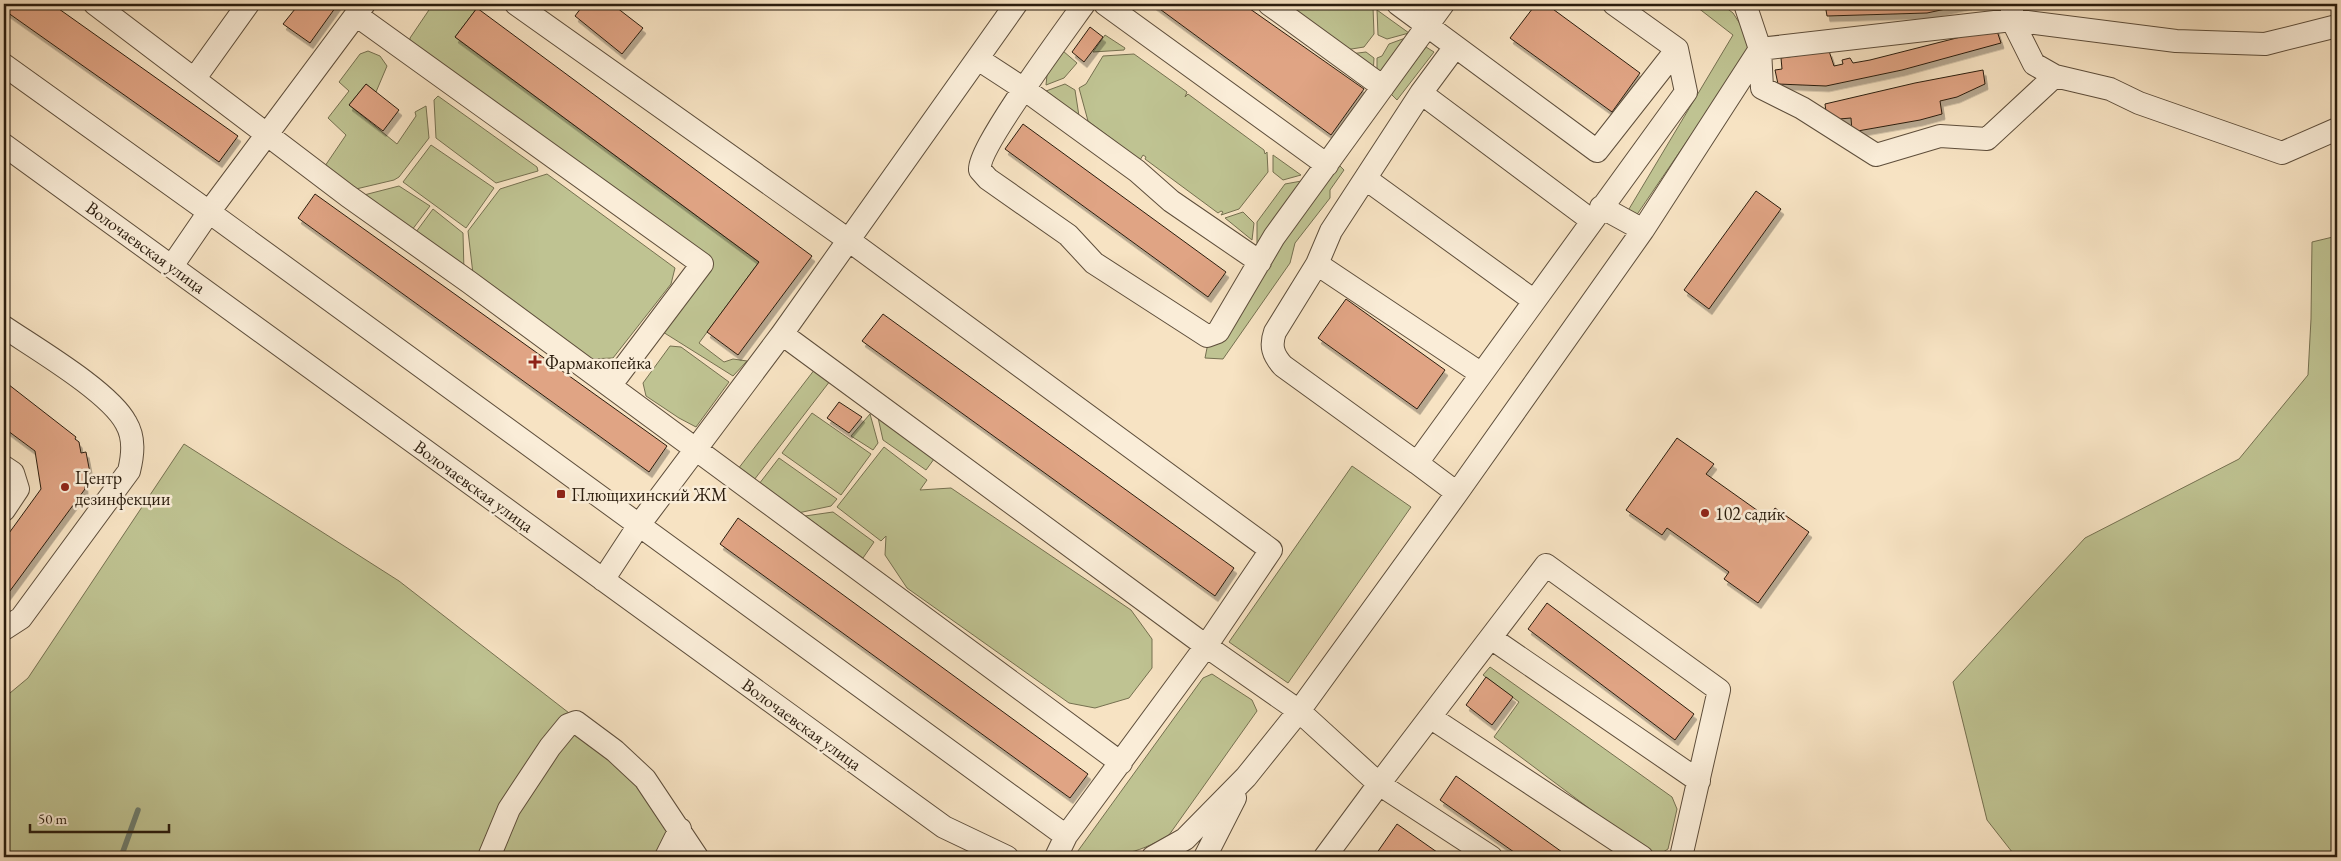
<svg xmlns="http://www.w3.org/2000/svg" width="2341" height="861" viewBox="0 0 2341 861" font-family="'EB Garamond',serif">
<defs>
<filter id="shadow"><feDropShadow dx="3" dy="5.5" stdDeviation="0" flood-color="#0004"/></filter>
</defs>
<rect width="100%" height="100%" fill="#f7e3c3"/>
<filter id="stains"><feTurbulence type="fractalNoise" baseFrequency=".004" numOctaves="4"/><feColorMatrix values="0 0 0 0 .2 0 0 0 0 .09 0 0 0 0 .02 0 0 0 .5 -.17"/></filter>
<radialGradient id="worn" r=".72"><stop offset=".6" stop-color="#630" stop-opacity="0"/><stop offset="1" stop-color="#630" stop-opacity=".3"/></radialGradient>
<path fill="#bfc392" stroke="#757050" d="M 433,4 L 470,4 L 477,8 L 455,37 L 759,262 L 699,343 L 724,362 L 733,359 L 747,361 L 733,376 L 655,327 L 702,265 L 410,49 L 410,38 Z
M 1272,4 L 1368,4 L 1373,7 L 1374,34 L 1364,47 L 1339,51 Z
M 1693,4 L 1721,4 L 1733,13 L 1753,44 L 1636,216 L 1626,214 L 1733,35 Z
M 1377,10 L 1409,33 L 1387,39 L 1378,35 Z
M 1105,35 L 1125,48 L 1124,50 L 1093,52 Z
M 1408,37 L 1377,77 L 1377,58 L 1382,56 L 1389,44 Z
M 1426,47 L 1434,52 L 1397,100 L 1391,94 Z
M 368,51 L 380,56 L 387,66 L 376,92 L 366,84 L 349,105 L 397,144 L 416,116 L 415,112 L 426,106 L 429,138 L 399,177 L 394,180 L 356,189 L 325,166 L 346,135 L 328,118 L 349,91 L 339,82 L 360,54 Z
M 1063,51 L 1077,63 L 1064,78 L 1046,85 L 1047,75 Z
M 1366,52 L 1374,58 L 1373,75 L 1342,55 Z
M 1134,54 L 1187,92 L 1185,97 L 1188,94 L 1264,150 L 1265,154 L 1267,152 L 1268,172 L 1239,209 L 1221,215 L 1223,212 L 1221,211 L 1218,213 L 1145,159 L 1146,157 L 1143,155 L 1140,160 L 1088,121 L 1079,88 L 1086,84 L 1103,56 Z
M 1065,84 L 1075,90 L 1079,116 L 1046,91 Z
M 438,96 L 537,167 L 538,171 L 496,183 L 436,138 L 434,100 Z
M 431,145 L 494,188 L 466,228 L 403,182 Z
M 1273,155 L 1301,175 L 1283,180 L 1273,172 Z
M 1337,163 L 1344,170 L 1330,190 L 1330,198 L 1295,243 L 1290,263 L 1223,359 L 1205,358 L 1207,348 L 1216,339 Z
M 547,174 L 675,268 L 671,284 L 613,358 L 588,359 L 473,274 L 468,231 L 500,189 Z
M 1307,180 L 1263,244 L 1257,243 L 1257,222 L 1285,184 Z
M 399,186 L 430,206 L 412,230 L 364,195 Z
M 433,209 L 463,233 L 464,272 L 416,232 Z
M 1243,212 L 1254,223 L 1252,240 L 1225,218 Z
M 2337,236 L 2337,857 L 2016,857 L 1987,820 L 1953,682 L 2085,538 L 2239,459 L 2308,375 L 2311,319 L 2312,242 Z
M 670,346 L 681,347 L 729,382 L 696,427 L 679,418 L 646,396 L 643,383 Z
M 815,369 L 830,381 L 754,480 L 738,469 Z
M 812,413 L 871,454 L 841,495 L 782,453 Z
M 877,413 L 937,455 L 926,470 L 883,440 Z
M 870,414 L 878,443 L 873,450 L 851,436 Z
M 184,444 L 399,581 L 636,765 L 708,857 L 4,857 L 4,698 L 28,678 Z
M 884,447 L 927,480 L 920,490 L 951,488 L 1131,610 L 1152,639 L 1152,668 L 1129,698 L 1095,708 L 1069,703 L 907,588 L 885,555 L 886,536 L 881,541 L 837,507 Z
M 779,458 L 837,499 L 831,506 L 798,513 L 759,484 Z
M 1352,466 L 1411,507 L 1288,683 L 1229,642 Z
M 833,512 L 874,542 L 863,558 L 805,516 Z
M 1490,667 L 1672,797 L 1677,809 L 1668,849 L 1657,856 L 1650,854 L 1494,737 L 1519,702 L 1483,675 Z
M 1212,674 L 1252,700 L 1257,711 L 1169,835 C 1134,856 1115,857 1075,855 L 1203,678 Z"/>
<g fill="none" stroke-linecap="round" stroke-linejoin="round">
<path stroke="#6f7e6f" stroke-width="5.5" d="M 121,857 L 138,810"/>
</g>
<path fill="#e0a484" stroke="#2b1d0e" filter="url(#shadow)" d="M 4,4 L 52,4 L 238,136 L 219,162 L 4,10 Z
M 299,4 L 338,4 L 310,43 L 283,24 Z
M 584,4 L 612,4 L 643,28 L 622,54 L 575,16 Z
M 1153,4 L 1243,4 L 1364,89 L 1331,135 Z
M 1536,4 L 1546,4 L 1640,73 L 1612,112 L 1510,38 Z
M 1825,4 L 1969,4 L 1927,13 L 1827,16 Z
M 477,8 L 812,256 L 738,355 L 707,332 L 759,262 L 455,37 Z
M 1090,27 L 1103,37 L 1084,62 L 1072,52 Z
M 1996,28 L 2001,43 L 1902,70 L 1826,86 L 1778,84 L 1775,70 L 1782,69 L 1781,58 L 1829,51 L 1834,66 L 1843,64 L 1842,60 L 1850,58 L 1853,63 L 1870,60 Z
M 1983,70 L 1985,84 L 1957,97 L 1940,101 L 1942,114 L 1920,120 L 1852,132 L 1851,118 L 1827,120 L 1825,104 L 1915,83 Z
M 366,84 L 399,110 L 383,131 L 349,105 Z
M 1023,124 L 1226,272 L 1208,297 L 1005,149 Z
M 1756,191 L 1781,209 L 1709,309 L 1684,290 Z
M 315,194 L 667,446 L 649,472 L 298,218 Z
M 1346,299 L 1445,370 L 1417,409 L 1318,338 Z
M 883,314 L 1234,568 L 1215,596 L 862,341 Z
M 4,381 L 76,437 L 75,439 L 79,442 L 81,453 L 86,452 L 90,473 L 84,474 L 85,489 L 4,599 L 4,540 L 41,489 L 35,451 L 4,428 Z
M 839,402 L 862,417 L 849,433 L 827,418 Z
M 1677,438 L 1714,464 L 1706,474 L 1768,518 L 1775,508 L 1809,532 L 1758,603 L 1724,579 L 1729,572 L 1667,528 L 1662,535 L 1626,510 Z
M 738,518 L 1088,774 L 1070,798 L 720,544 Z
M 1547,603 L 1694,714 L 1675,740 L 1528,629 Z
M 1486,677 L 1513,697 L 1492,725 L 1466,705 Z
M 1456,776 L 1569,857 L 1521,857 L 1440,800 Z
M 1397,824 L 1444,857 L 1374,857 Z"/>
<g fill="none" stroke-linecap="round" stroke-linejoin="round">
<defs>
<path id="minor" d="M 95,4 L 348,196 L 469,282 L 1121,763
M 516,4 L 847,239 L 1271,550 L 1206,646 L 1299,711 L 1379,784 L 1325,857
M 1084,4 C 1067,28 977,149 980,170 L 988,179 L 1068,235 L 1094,263 L 1207,336 L 1218,332 L 1274,237 L 1443,4
M 1105,4 L 1327,165
M 1269,4 L 1383,87
M 1398,4 L 1597,151 L 1677,49 L 1614,4
M 1745,4 L 1760,49 L 1762,88 L 1802,108 L 1876,155 L 1940,136 L 1987,139 L 2055,76
M 2012,4 L 2012,20 L 2034,64 L 2055,76 L 2110,89 L 2139,103 L 2282,153 L 2337,129
M 356,15 L 702,264 L 610,386
M 978,59 L 1024,89 L 1137,171 L 1171,201 L 1260,262
M 4,65 L 209,212 L 1066,836
M 195,78 L 248,4
M 1421,93 L 1591,220
M 4,145 L 944,827 L 1007,857
M 1366,179 L 1533,300
M 1601,207 L 1643,230
M 1317,264 L 1480,373
M 172,266 L 209,212 L 364,4
M 4,327 C 35,348 110,392 126,423 C 135,438 133,455 129,471 L 21,618 L 4,629
M 782,334 L 1206,646 L 1066,836 L 1056,857
M 1417,463 L 1283,366 C 1273,355 1270,346 1275,332 L 1317,264 L 1331,231 L 1421,93 L 1455,47
M 4,467 L 13,473 L 18,489 L 4,510
M 1457,493 L 1417,463 L 1686,92 L 1677,49
M 603,580 L 639,525 L 782,334 L 1016,4
M 1491,638 L 1699,781
M 1430,717 L 1546,565 L 1719,690 L 1681,857
M 489,857 L 509,809 L 550,747 L 568,725 L 576,722 L 615,751 L 645,779 L 697,857
M 666,857 L 680,829
M 1153,857 L 1185,839 L 1246,777 L 1299,711 L 1457,493 L 1643,230 L 1760,49 L 2012,20 L 2176,41 L 2265,44 L 2337,26
M 1205,857 L 1235,798
M 1491,857 L 1379,784 L 1430,717 L 1642,857"/>
</defs>
<use href="#minor" stroke="#5e4e3b" stroke-width="24"/>
<use href="#minor" stroke="#faedd8" stroke-width="22"/>
</g>
<g fill="#8f2418" stroke="#faedd8" stroke-width="2">
<path d="M532.5 354.5h5v5h5v5h-5v5h-5v-5h-5v-5h5z"/>
<circle cx="65" cy="487" r="5"/>
<rect x="556" y="489" width="10" height="10" rx="2.5"/>
<circle cx="1705" cy="513" r="5"/>
</g>
<g text-anchor="middle" dominant-baseline="central" stroke-width="5" stroke-linejoin="round" paint-order="stroke">
<g font-size="18" fill="#2b1d0e" stroke="#faedd8">
<text transform="translate(146 247) rotate(36)">Волочаевская улица</text>
<text transform="translate(474 486) rotate(36)">Волочаевская улица</text>
<text transform="translate(802 724) rotate(36)">Волочаевская улица</text>
</g>
<g font-size="18" fill="#2b1d0e" stroke="#faedd8" text-anchor="start">
<text x="545" y="362">Фармакопейка</text>
<text x="75" y="477">Центр<tspan x="75" dy="21">дезинфекции</tspan></text>
<text x="571" y="494">Плющихинский ЖМ</text>
<text x="1715" y="513">102 садик</text>
</g>
</g>
<rect width="2341" height="861" fill="none" stroke="#f7e3c3" stroke-width="20"/>
<rect x="5" y="5" width="2331" height="851" fill="none" stroke="#2b1d0e" stroke-width="2.5"/>
<rect x="10" y="10" width="2321" height="841" fill="none" stroke="#2b1d0e"/>
<path d="M30 824v8h139v-8" fill="none" stroke="#2b1d0e" stroke-width="2.5"/>
<text x="38" y="824" font-size="15" fill="#2b1d0e" stroke="#faedd8" stroke-width="4" paint-order="stroke">50 m</text>
<rect width="100%" height="100%" filter="url(#stains)"/>
<rect width="100%" height="100%" fill="url(#worn)"/>
</svg>
